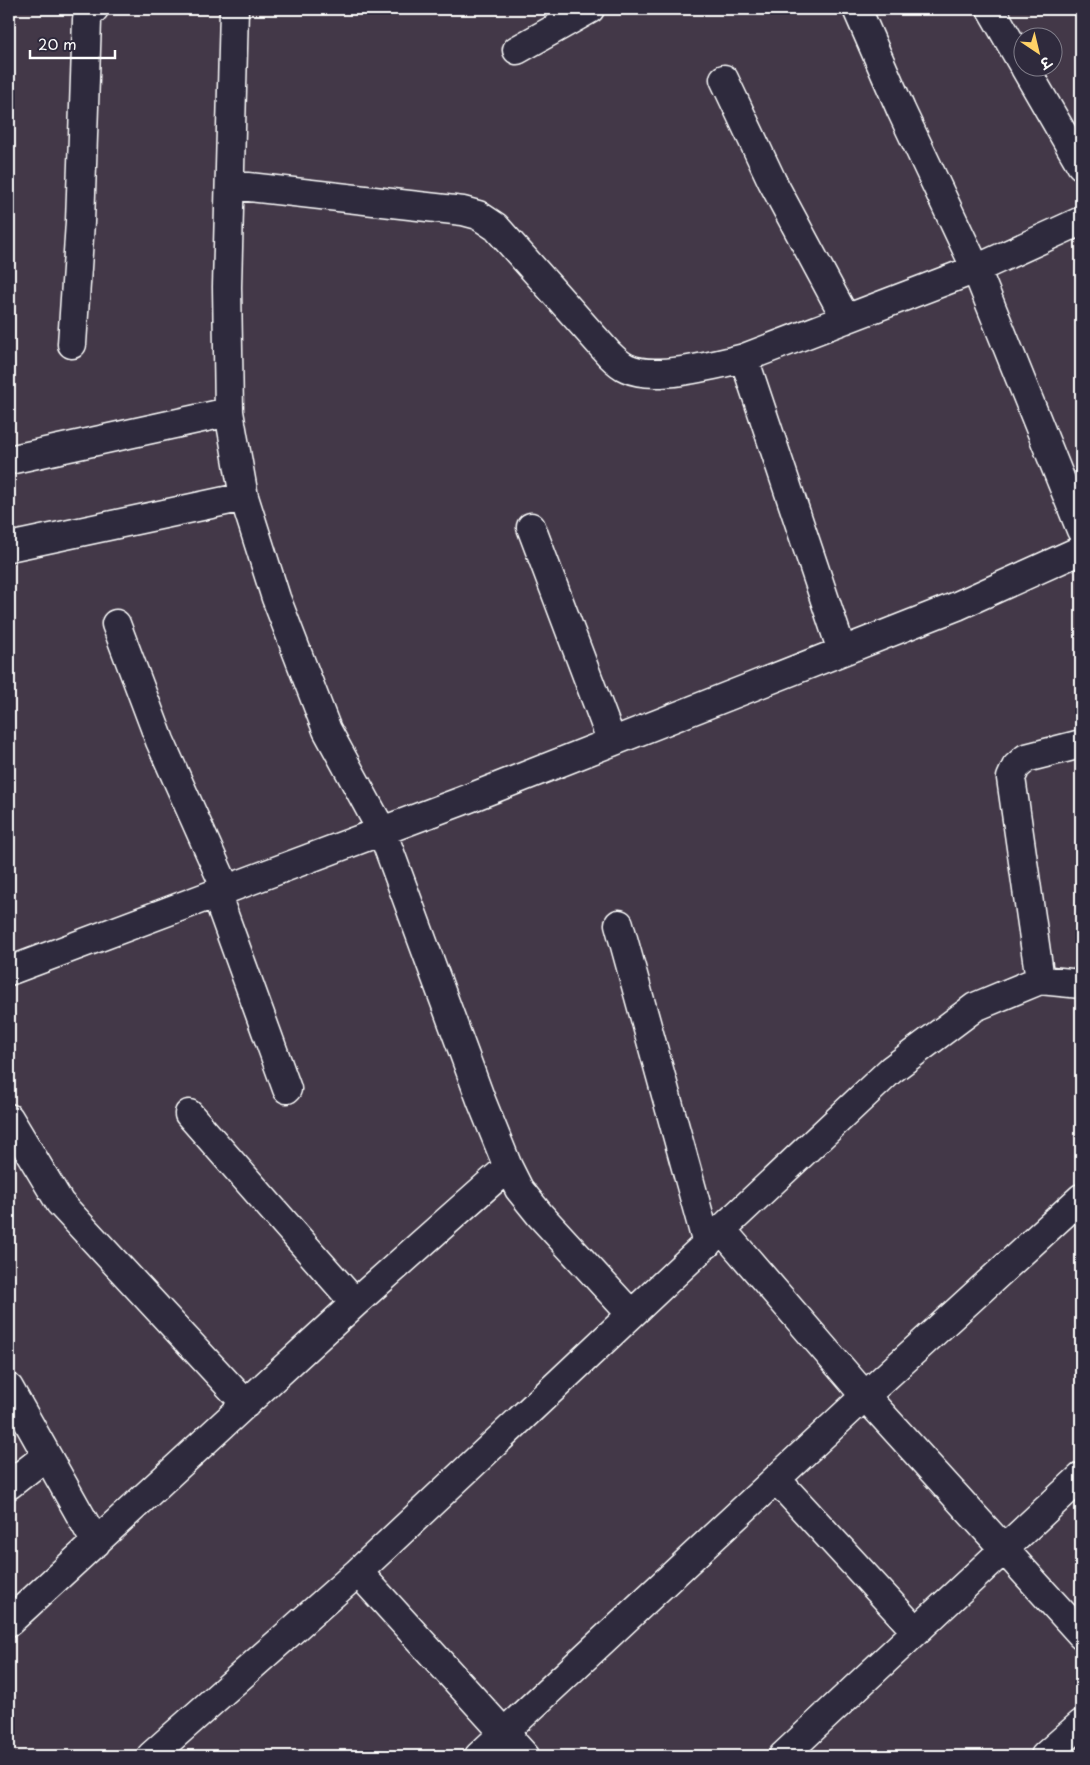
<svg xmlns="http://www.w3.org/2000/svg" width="1090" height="1765" viewBox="0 0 1090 1765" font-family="'Playpen Sans','Playpen Sans Deva',sans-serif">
<rect width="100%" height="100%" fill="#433848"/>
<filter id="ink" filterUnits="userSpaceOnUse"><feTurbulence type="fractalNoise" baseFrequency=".02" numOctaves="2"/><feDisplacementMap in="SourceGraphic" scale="10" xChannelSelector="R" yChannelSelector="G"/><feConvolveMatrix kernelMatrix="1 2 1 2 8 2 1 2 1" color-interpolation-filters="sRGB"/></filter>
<g filter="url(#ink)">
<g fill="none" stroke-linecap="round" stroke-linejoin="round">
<defs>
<path id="minor" d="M 234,9 L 227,287 L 229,412 L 244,497 L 276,598 L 327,730 L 382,831 L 481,1100 L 508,1167 L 519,1189 L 540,1215 L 631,1314
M 857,9 L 901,110 L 976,269 L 1081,530
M 991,9 L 1022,63
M 517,50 L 590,9
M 1025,68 L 1081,165
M 724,79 L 772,181 L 846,319
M 231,185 L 463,211 L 478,215 L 496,227 L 609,354 C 614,359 620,365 627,368 C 654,381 715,365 744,358
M 72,344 L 80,222 L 87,20 L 89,12 L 94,9
M 9,460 L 229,412
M 531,527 L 612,742
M 9,547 L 244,497
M 116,624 L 160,741 L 226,889
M 842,651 L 744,358 L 976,269 L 1081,221
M 216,893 L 287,1089
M 619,924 L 707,1244
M 9,971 L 462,801 L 957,606 L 1081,550
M 1040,980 L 1011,778 L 1016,767 L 1026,758 L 1081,744
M 189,1114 L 355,1303
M 9,1118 L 60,1203 L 246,1404
M 722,1230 L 865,1396 L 1081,1634
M 9,1388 L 96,1543
M 776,1479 L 916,1631
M 9,1485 L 46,1456
M 358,1572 L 525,1756
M 9,1622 L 355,1303 L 508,1167
M 151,1756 L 358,1572 L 891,1070 L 975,1007 L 1040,980 L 1081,984
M 479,1756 L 865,1396 L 1081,1198
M 783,1756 L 1081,1477
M 1045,1756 L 1081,1724"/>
</defs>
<use href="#minor" stroke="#fff" stroke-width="31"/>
<use href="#minor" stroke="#2f2a3d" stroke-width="28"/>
</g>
</g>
<rect width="1090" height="1765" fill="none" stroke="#2f2a3d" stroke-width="30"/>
<rect x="15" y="15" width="1060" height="1735" fill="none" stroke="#fff" stroke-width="2" filter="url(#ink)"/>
<g transform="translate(1038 52) rotate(145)"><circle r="24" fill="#2f2a3d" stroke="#827f8b"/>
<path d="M0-4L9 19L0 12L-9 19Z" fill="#ffd166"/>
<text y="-8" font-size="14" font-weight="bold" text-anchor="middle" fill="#ffffff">उ</text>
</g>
<path d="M30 50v8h85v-8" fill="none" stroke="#ffffff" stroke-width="2.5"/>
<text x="38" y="50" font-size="15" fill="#ffffff" stroke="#2f2a3d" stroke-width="4" paint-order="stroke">20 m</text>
</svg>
